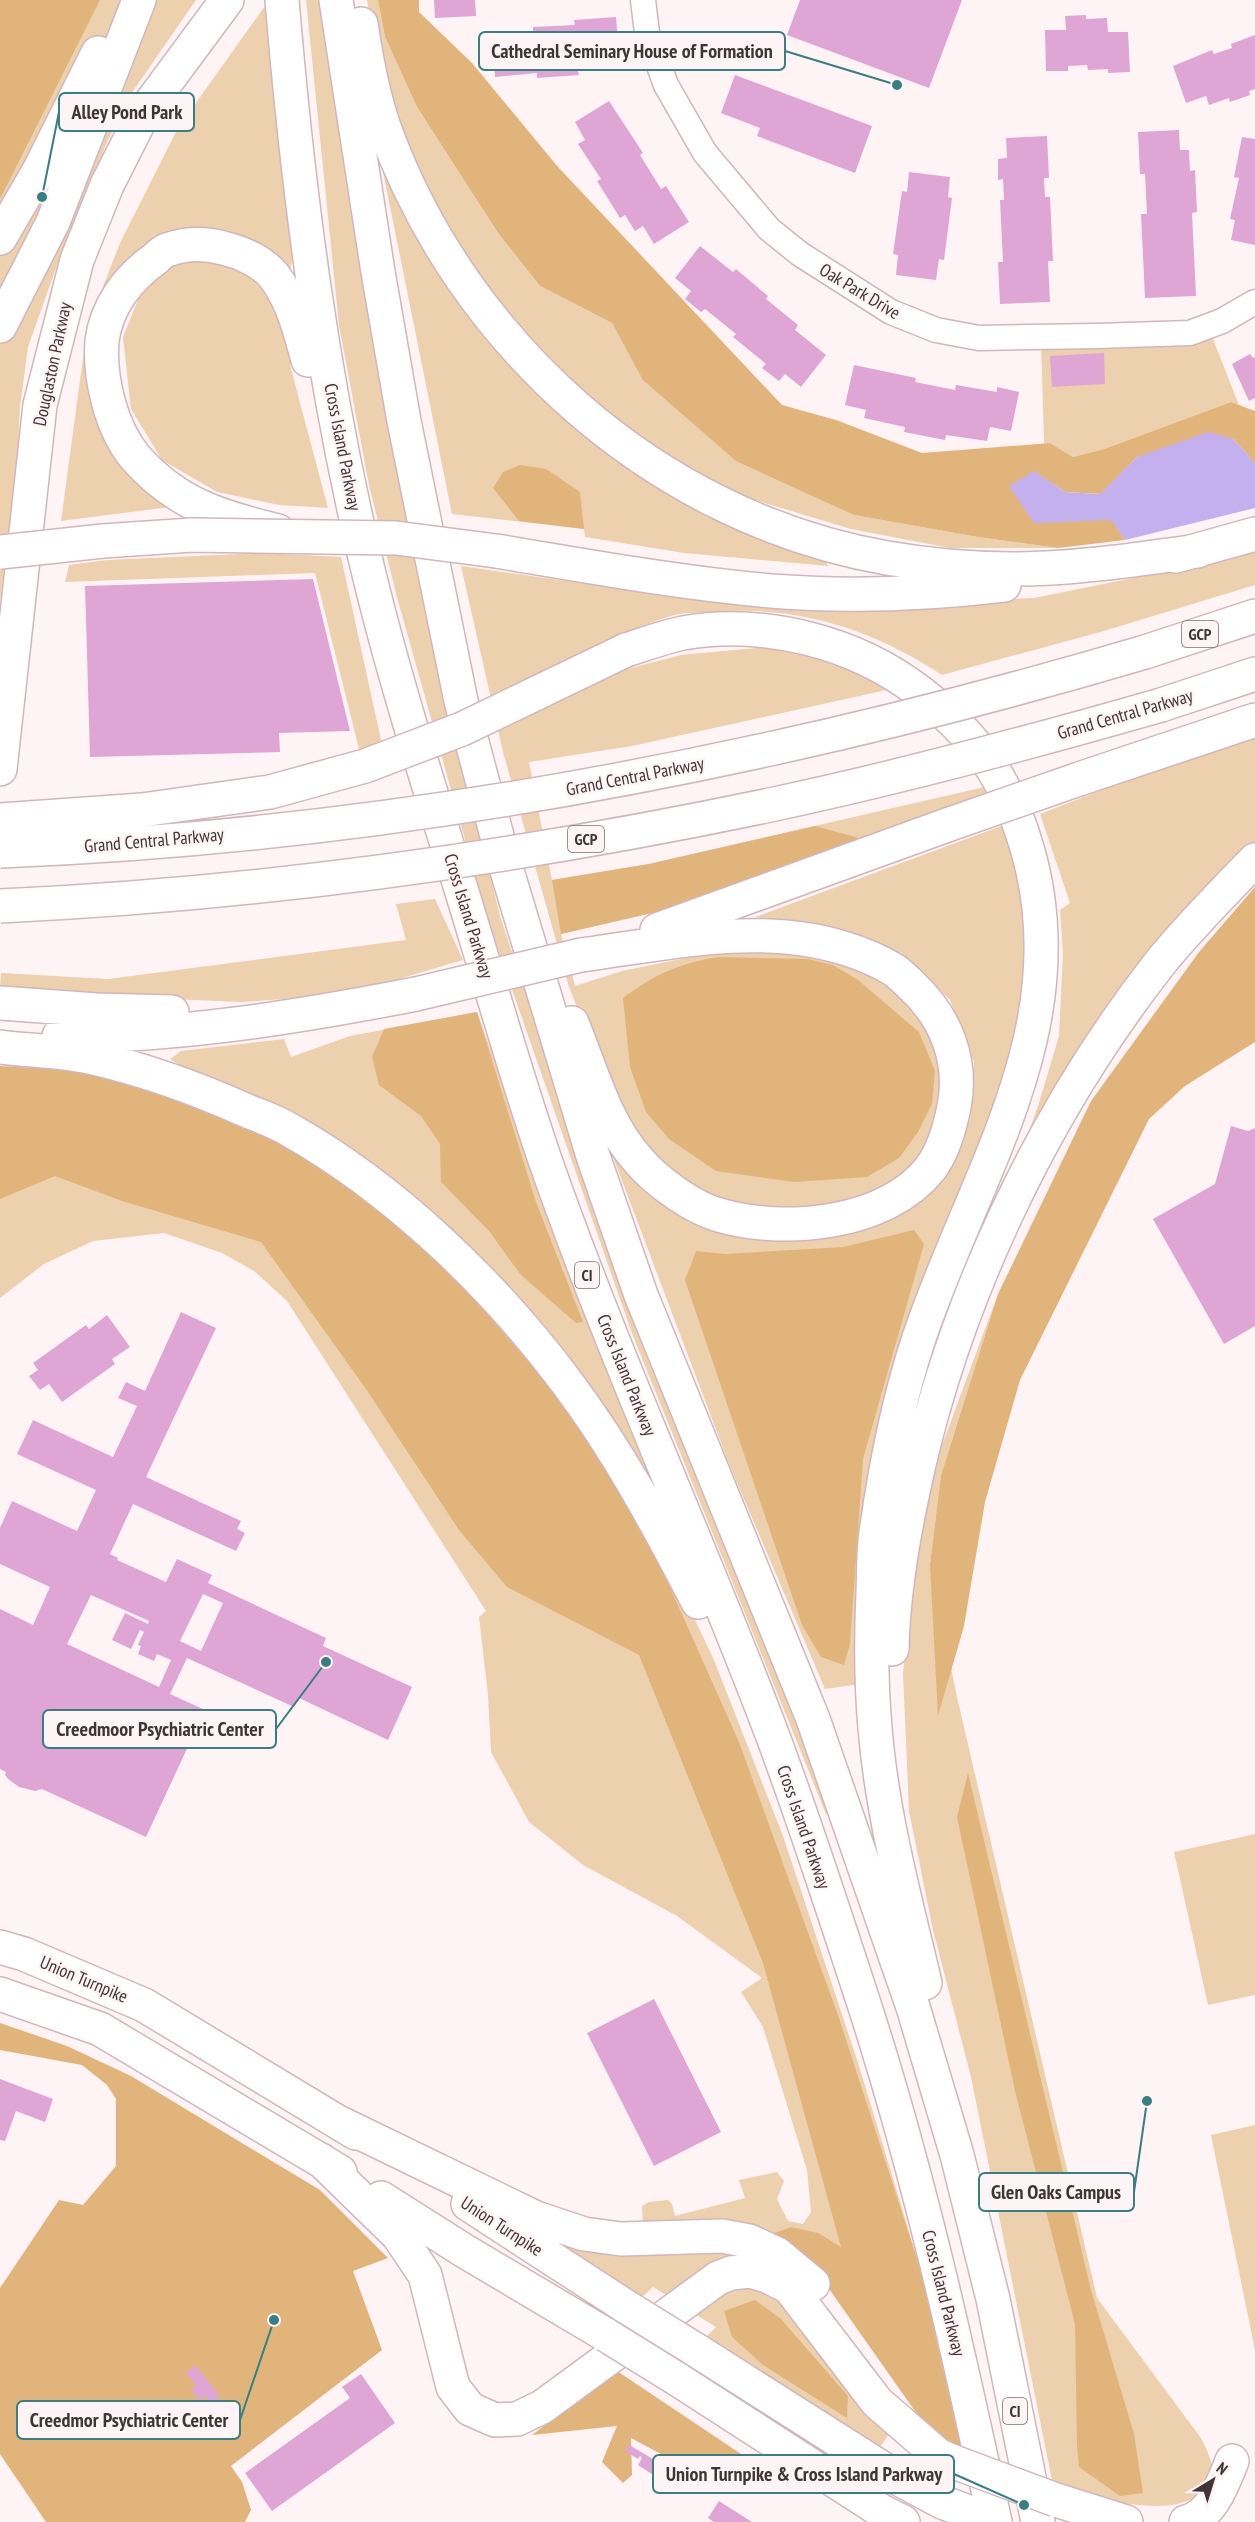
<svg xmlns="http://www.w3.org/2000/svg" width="1255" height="2522" viewBox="0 0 1255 2522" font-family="'PT Sans Narrow',sans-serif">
<rect width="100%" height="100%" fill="#fef3f5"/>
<path fill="#edd0ad" d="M 0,0 L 196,0 L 131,94 L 108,140 L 60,257 L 28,347 L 20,407 L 17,465 L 0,601 Z
M 306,0 L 320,0 L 326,49 L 373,324 L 436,651 L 500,916 L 639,1333 L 817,1771 L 829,1813 L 826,1814 L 633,1336 L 487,918 L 397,597 L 369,485 L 339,325 Z
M 367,0 L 378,0 L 385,37 L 417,107 L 498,233 L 540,286 L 612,323 L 644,380 L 854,515 L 978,537 L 1058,548 L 950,548 L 851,529 L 728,492 L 640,444 L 568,386 L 461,264 L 400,137 L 376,54 Z
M 265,6 L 293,257 L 287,281 L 270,256 L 234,234 L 190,231 L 143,248 L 96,396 L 178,506 L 61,521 L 84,351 L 100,294 L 120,243 L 178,128 Z
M 371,112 L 563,405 L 821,552 L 828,566 L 684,553 L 585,537 L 584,529 L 452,514 Z
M 194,252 L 243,260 L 275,289 L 299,360 L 290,365 L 328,508 L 279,505 L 217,492 L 162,460 L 131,409 L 123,337 L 146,280 Z
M 1209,329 L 1239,405 L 1231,402 L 1104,449 L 1073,457 L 1050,443 L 1044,443 L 1041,339 Z
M 1255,547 L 1255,585 L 1104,631 L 942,675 C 872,629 798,605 712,612 C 699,613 683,612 671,616 C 649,622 628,634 607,642 L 623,670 L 681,655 L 767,647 L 844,662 L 900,687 L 632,746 L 529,762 L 552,880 L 649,864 L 989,786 L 993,795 L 796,868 L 656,912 L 561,934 L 575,986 L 622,971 L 735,948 L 816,949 L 880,972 L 933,1026 L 950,1092 L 924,1159 L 874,1194 L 803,1213 L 721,1201 L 654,1162 L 615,1105 L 569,987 L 503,752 L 461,566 L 631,590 L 883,605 L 1034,598 L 1168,571 Z
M 263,553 L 341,557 L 383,749 L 361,757 L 315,573 L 65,582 L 69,565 L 107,560 Z
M 1255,730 L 1255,848 L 1003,1204 L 1038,1106 L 1059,1036 L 1063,954 L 1060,910 L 1070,903 L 1040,814 Z
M 1004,825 L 1026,898 L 1023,1019 L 993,1119 L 927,1287 L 860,1684 L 825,1689 L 729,1464 L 604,1133 L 766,1237 L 939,1173 L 970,1120 L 974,1062 L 950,1000 L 901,953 L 834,929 L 755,917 Z
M 435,899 L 463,960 L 348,994 L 243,1002 L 94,996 L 0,987 L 1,973 L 108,979 L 406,940 L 396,904 Z
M 477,1012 L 615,1390 L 664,1510 L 661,1514 L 582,1374 L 484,1262 L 170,1059 L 181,1051 L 284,1039 L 291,1057 L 350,1036 Z
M 0,1066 L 417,1232 L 550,1372 L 646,1516 L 714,1660 L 783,1836 L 859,2066 L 920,2268 L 962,2452 L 934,2438 L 813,2266 L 643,2226 L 642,2206 L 649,2202 L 668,2200 L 672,2204 L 675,2216 L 745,2198 L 739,2180 L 777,2172 L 784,2181 L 777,2199 L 788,2221 L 803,2224 L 811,2212 L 807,2170 L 763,2027 L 741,1992 L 762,1978 L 677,1916 L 583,1865 L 529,1822 L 491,1752 L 488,1695 L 479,1617 L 486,1611 L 287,1301 L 254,1271 L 222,1253 L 164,1233 L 93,1241 L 44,1264 L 0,1298 Z
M 998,1294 L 941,1475 L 930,1564 L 957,1697 L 1097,2298 L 1201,2438 C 1212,2461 1218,2470 1201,2492 C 1172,2522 1090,2496 1053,2485 L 971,2077 L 933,1930 L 909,1811 L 903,1673 L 917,1556 L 938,1456 Z
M 1255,1834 L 1255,1995 L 1208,2005 L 1174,1852 Z
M 1255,2125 L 1255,2350 L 1211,2135 Z
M 544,2235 L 679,2247 L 765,2259 L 672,2299 L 653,2287 L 642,2297 Z
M 737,2285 L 762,2289 L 788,2302 L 891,2431 L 880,2447 L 706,2337 L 716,2327 L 692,2312 Z"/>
<path fill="#e1b47c" d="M 0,0 L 100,0 L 0,199 Z
M 378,0 L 419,0 L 419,12 L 472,63 L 558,167 L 782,405 L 836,420 L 922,453 L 1050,443 L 1073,457 L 1104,449 L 1231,402 L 1255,411 L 1255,463 L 1233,439 L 1137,457 L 1101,494 L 1065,492 L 1033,471 L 1079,520 L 1112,520 L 1125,540 L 1058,548 L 978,537 L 854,515 L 736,461 L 643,380 L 612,323 L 540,286 L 498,233 L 417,107 L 385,37 Z
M 520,465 L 546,469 L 580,492 L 584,529 L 519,521 L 493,488 L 503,472 Z
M 815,826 L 870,841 L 800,867 L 656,912 L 561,934 L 552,880 L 649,864 Z
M 1255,887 L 1255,1042 L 1185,1086 L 1149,1119 L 1020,1380 L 985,1502 L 964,1626 L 938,1716 L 930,1564 L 941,1475 L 998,1294 L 1091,1101 L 1199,952 Z
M 717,957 L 808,959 L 833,965 L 858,980 L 919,1032 L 935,1071 L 932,1104 L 918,1132 L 899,1158 L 867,1177 L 794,1182 L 716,1171 L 669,1139 L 646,1112 L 630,1067 L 623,998 C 657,973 676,965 717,957 Z
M 477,1012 L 536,1202 L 583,1322 L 576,1323 L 521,1275 L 489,1231 L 441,1182 L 440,1144 L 421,1116 L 379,1085 L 372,1057 L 384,1029 Z
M 0,1066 L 74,1070 L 170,1092 L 305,1150 L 417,1232 L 553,1391 L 639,1518 L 739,1742 L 839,2018 L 920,2268 L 962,2452 L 934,2438 L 813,2266 L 761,2238 L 791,2227 L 818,2233 L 841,2247 L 763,1963 L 639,1655 L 507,1587 L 459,1530 L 366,1389 L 261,1242 L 122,1201 L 55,1176 L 0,1199 Z
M 914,1230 L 924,1244 L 863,1459 L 850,1644 L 844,1665 L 821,1657 L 802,1625 L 685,1280 L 696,1251 L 725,1254 L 843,1247 Z
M 968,1773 L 1091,2290 L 1134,2434 L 1143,2493 L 1120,2496 L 1079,2467 L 1077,2445 L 1075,2324 L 1015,2091 L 957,1817 Z
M 0,2023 L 67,2046 L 131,2076 L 320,2190 L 388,2258 L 353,2271 L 382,2350 L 231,2466 L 242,2482 L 251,2510 L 245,2522 L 46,2522 L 0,2454 L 0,2288 L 59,2200 L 83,2205 L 116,2166 L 116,2099 L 107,2085 L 82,2065 L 0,2050 Z
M 755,2300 L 781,2319 L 848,2396 L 847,2418 L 763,2365 L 732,2337 L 724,2311 Z
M 617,2371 L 747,2458 L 744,2471 L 733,2478 L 697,2460 L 661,2454 L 631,2438 L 632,2475 L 623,2483 L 602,2462 L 617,2426 L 532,2435 Z"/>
<path fill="#c4b0ef" d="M 1208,432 L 1233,439 L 1255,463 L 1255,508 L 1125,540 L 1111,520 L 1034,523 L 1009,486 L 1034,471 L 1065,492 L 1100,494 L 1137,457 Z"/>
<path fill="#dfa6d5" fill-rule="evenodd" d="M 434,0 L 475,0 L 476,16 L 435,18 Z
M 800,0 L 962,0 L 929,88 L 787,35 Z
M 1086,15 L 1086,19 L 1107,18 L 1108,32 L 1128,32 L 1130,72 L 1108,73 L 1108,69 L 1088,70 L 1087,65 L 1068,66 L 1068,71 L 1046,71 L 1045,30 L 1066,30 L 1065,16 Z
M 616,17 L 620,67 L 578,71 L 579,75 L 537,78 L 537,73 L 495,77 L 492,36 L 533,33 L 533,27 L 575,25 L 574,20 Z
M 1255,35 L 1255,89 L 1249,91 L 1250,95 L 1230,102 L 1229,98 L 1209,105 L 1206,96 L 1186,103 L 1173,66 L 1212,50 L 1214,54 L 1232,48 L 1231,44 Z
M 735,75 L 872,126 L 855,173 L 757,136 L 760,128 L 721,113 Z
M 609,101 L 643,153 L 640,155 L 661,189 L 666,186 L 689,222 L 654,244 L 643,226 L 635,231 L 625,215 L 620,218 L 597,181 L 601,179 L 578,144 L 585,140 L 575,122 Z
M 1179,130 L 1180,150 L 1189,150 L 1190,171 L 1195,170 L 1197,212 L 1192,213 L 1196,296 L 1145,298 L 1141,214 L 1147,214 L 1145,174 L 1140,174 L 1138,132 Z
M 1047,136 L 1049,178 L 1044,178 L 1045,197 L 1050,197 L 1053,261 L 1048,261 L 1050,302 L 1000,304 L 998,262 L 1003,262 L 1000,200 L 1004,200 L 1003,179 L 998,180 L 998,159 L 1007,158 L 1006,138 Z
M 1242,137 L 1255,139 L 1255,245 L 1231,240 L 1235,220 L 1230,219 L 1239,178 L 1234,177 Z
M 909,172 L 950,177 L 948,197 L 952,198 L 944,260 L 939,259 L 936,280 L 896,275 L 898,255 L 893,254 L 902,191 L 907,192 Z
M 700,246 L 733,272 L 736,269 L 768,296 L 766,299 L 798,325 L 795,330 L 826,355 L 801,387 L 785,374 L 779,381 L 762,368 L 766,364 L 733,337 L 736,334 L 705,309 L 701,312 L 685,299 L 691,291 L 675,278 Z
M 1104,353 L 1105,384 L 1052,387 L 1050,356 Z
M 1250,354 L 1253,358 L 1255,357 L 1255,398 L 1249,401 L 1232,364 Z
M 854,365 L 916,378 L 915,382 L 955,390 L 956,385 L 997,392 L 997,387 L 1019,392 L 1011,431 L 990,427 L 987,441 L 946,435 L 945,440 L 904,432 L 905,427 L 864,418 L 866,410 L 845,405 Z
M 313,579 L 350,731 L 279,733 L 280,752 L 90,757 L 85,586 Z
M 1231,1126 L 1248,1131 L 1255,1128 L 1255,1326 L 1224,1344 L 1153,1219 L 1215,1184 Z
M 181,1312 L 216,1328 L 146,1477 L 241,1521 L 237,1529 L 245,1533 L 236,1551 L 133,1504 L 110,1554 L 118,1558 L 117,1560 L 166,1582 L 177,1559 L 212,1575 L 208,1583 L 326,1638 L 323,1646 L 412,1687 L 388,1740 L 299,1698 L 294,1707 L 187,1658 L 170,1694 L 205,1710 L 146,1837 L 42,1789 L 35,1791 L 19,1787 L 8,1779 L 5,1775 L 6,1772 L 0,1769 L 0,1609 L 33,1625 L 50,1587 L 0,1564 L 0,1528 L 12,1501 L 77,1531 L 96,1490 L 17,1454 L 33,1420 L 113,1457 L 137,1406 L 118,1398 L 126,1382 L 145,1391 ZM 203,1594 L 223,1603 L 201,1651 L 180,1641 ZM 91,1595 L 149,1621 L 148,1624 L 125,1613 L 112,1640 L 131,1649 L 140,1630 L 144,1632 L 138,1645 L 141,1646 L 138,1654 L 154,1661 L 157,1654 L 171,1660 L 159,1687 L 67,1644 Z
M 107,1315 L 130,1347 L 112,1359 L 115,1364 L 62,1402 L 49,1384 L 40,1390 L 29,1376 L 38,1370 L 33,1363 L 86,1325 L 89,1329 Z
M 654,1999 L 721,2132 L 654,2166 L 587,2033 Z
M 0,2079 L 53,2099 L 45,2122 L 16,2111 L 5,2141 L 0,2140 Z
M 195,2365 L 220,2396 L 211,2403 L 205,2396 L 200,2400 L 191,2390 L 196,2385 L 186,2373 Z
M 361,2374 L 395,2423 L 272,2511 L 245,2473 L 350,2398 L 342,2387 Z
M 629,2445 L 691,2481 L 687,2489 L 673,2482 L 670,2486 L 638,2465 L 642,2458 L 640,2456 L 638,2459 L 625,2451 Z
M 719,2501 L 752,2522 L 714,2522 L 708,2518 Z"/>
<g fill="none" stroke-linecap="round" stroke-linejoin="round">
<defs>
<path id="minor" d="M 643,0 L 647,33 L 666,85 L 705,153 L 769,229 L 800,254 L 891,312 L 936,330 L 979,338 L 1096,336 L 1190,333 L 1222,321 L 1255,302"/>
<path id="secondary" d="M 0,769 L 40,405 L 77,260 L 107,185 L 144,112 L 227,0"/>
<path id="primary" d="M 0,1947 L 24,1954 L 144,2005 L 356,2133
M 0,1994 L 100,2029 L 340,2172
M 338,2122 L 536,2218 L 584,2234 L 621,2239 L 722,2236 L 749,2241 L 777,2254 L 813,2284
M 321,2160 L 398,2235 L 425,2275 L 453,2387 L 470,2409 L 495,2420 L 517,2419 L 542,2407 L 718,2278 L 731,2273 L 750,2271 L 767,2276 L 789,2287 L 877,2402 L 938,2455 L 954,2462
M 381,2198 L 463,2250 L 606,2335
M 468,2204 L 625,2306
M 696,2350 L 899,2479 L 942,2502 L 995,2522
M 677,2379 L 883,2512 L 903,2522
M 1056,2500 L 1126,2522
M 1186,2522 C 1212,2516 1223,2483 1232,2461"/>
<path id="motorway" d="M 282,0 C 298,193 323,386 369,574 C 395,681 429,787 462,892 C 489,980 514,1069 544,1157 C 612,1353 699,1541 772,1734 C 806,1825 836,1918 866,2010 C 920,2178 958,2350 995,2522
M 336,0 L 378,272 L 404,421 L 461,701 L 501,851 L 593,1156 L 641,1295 L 813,1719 L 913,2007 L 957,2155 L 993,2299 L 1038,2522
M 361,24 C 366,58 373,95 384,127 C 462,344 657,518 887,558 C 951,569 1022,572 1087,565 C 1124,562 1161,556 1198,551
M 0,238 L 40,169 L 98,53
M 0,326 L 53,222 L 139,0
M 278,531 C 220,517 176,504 135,457 C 111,428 99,378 102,341 C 106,307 128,278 155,259 C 159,255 164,250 170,249 C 188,243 205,243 223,248 C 241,252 263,262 274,276 C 293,301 300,331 308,360
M 496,551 C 587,566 679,583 771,591 C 848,597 928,594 1004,585
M 1176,556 L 1255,534
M 626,650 C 645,644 664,637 683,633 C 765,619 856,642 921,693 C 977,737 1007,779 1027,848 C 1080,1027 973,1176 919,1338 C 899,1398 886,1463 877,1526 C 873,1548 874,1571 873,1593 C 871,1638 871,1683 875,1728 C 882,1814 905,1899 925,1983
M 1145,652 L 1255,616
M 1161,705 L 1255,674
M 1079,779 L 1255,720
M 657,930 L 950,824
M 0,1003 L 97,1010 L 172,1012
M 572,1023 C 591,1069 605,1124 639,1161 C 657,1182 693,1208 719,1215 C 784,1234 885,1225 930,1169 C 943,1152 950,1127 954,1107 C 963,1061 946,1018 913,987 C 907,981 900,974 894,970 C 863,951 822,940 786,937 C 718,931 649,946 581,955
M 59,1036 C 180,1036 298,1017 416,994
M 0,1047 C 32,1051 67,1051 98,1059 C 148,1071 198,1089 245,1110 C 259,1116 275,1121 288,1129 C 395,1189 495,1286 568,1384 C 619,1452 659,1527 698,1602
M 892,1649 C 893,1599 901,1549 911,1501 C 949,1310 1040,1116 1160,963 C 1189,927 1223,893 1255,860"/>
</defs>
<use href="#minor" stroke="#d1b7bb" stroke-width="27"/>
<use href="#secondary" stroke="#d1b7bb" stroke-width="36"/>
<use href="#primary" stroke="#d1b7bb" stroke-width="36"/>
<use href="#motorway" stroke="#d1b7bb" stroke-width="36"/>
<use href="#minor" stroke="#fff" stroke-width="24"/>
<use href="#secondary" stroke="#fff" stroke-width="33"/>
<use href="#primary" stroke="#fff" stroke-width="33"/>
<use href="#motorway" stroke="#fff" stroke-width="33"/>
<defs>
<path id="primary-bridge" d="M 625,2306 L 696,2350
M 606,2335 L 677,2379
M 954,2462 L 1056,2500"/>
<path id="motorway-bridge" d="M 0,552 L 103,541 L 192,535 L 396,538 L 496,551
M 0,820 L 142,810 L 270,792 L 365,766 L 462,729 L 626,650
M 950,824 L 1079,779
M 0,851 C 388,836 773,762 1145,652
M 0,906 C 259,894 517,858 770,805 C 902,777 1032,742 1161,705
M 416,994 L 581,955"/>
</defs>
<use href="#primary-bridge" stroke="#d1b7bb" stroke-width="36" stroke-linecap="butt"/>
<use href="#motorway-bridge" stroke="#d1b7bb" stroke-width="36" stroke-linecap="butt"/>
<use href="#primary-bridge" stroke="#fff" stroke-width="33"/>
<use href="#motorway-bridge" stroke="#fff" stroke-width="33"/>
</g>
<g text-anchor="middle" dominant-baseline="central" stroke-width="4.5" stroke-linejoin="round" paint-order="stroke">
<g fill="#fef3f5" stroke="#786d6f" stroke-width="1.5">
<rect x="1182" y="621" width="36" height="26" rx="4.5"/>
<rect x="568" y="826" width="36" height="26" rx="4.5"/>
<rect x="575" y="1262" width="24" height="26" rx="4.5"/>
<rect x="1003" y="2398" width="24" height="26" rx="4.5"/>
</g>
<g font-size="16" font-weight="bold" fill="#3f3436">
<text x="1200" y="634">GCP</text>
<text x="586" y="839">GCP</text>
<text x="587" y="1275">CI</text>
<text x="1015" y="2411">CI</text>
</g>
<g font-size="18" fill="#3f3436" stroke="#fef3f5">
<text transform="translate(860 291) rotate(31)">Oak Park Drive</text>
<text transform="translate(52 364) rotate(-78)">Douglaston Parkway</text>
<text transform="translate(343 447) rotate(79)">Cross Island Parkway</text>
<text transform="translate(1125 714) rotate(-16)">Grand Central Parkway</text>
<text transform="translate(635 776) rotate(-11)">Grand Central Parkway</text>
<text transform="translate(154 840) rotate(-5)">Grand Central Parkway</text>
<text transform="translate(469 916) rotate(73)">Cross Island Parkway</text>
<text transform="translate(627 1375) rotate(68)">Cross Island Parkway</text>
<text transform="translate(804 1827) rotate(71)">Cross Island Parkway</text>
<text transform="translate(84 1979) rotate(23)">Union Turnpike</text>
<text transform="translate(502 2226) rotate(33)">Union Turnpike</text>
<text transform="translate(944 2293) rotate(76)">Cross Island Parkway</text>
</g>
</g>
<path fill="none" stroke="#367f82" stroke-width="2" d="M897 85L785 51M42 197L59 112M326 1662L276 1729M1147 2101L1134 2192M274 2320L240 2420M1024 2505L954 2474"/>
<g fill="#367f82" stroke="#fef3f5" stroke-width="2">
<circle cx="897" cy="85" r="6"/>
<circle cx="42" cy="197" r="6"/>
<circle cx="326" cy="1662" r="6"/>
<circle cx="1147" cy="2101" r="6"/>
<circle cx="274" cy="2320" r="6"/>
<circle cx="1024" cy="2505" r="6"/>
</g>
<g fill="#fef3f5" stroke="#367f82" stroke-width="2">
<rect x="479" y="32" width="306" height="38" rx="6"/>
<rect x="59" y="93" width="135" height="38" rx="6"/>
<rect x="43" y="1710" width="233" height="38" rx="6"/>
<rect x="979" y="2173" width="155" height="38" rx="6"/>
<rect x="17" y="2401" width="223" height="38" rx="6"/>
<rect x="653" y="2455" width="301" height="38" rx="6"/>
</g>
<g font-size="20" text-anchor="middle" font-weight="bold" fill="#3f3436">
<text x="632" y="58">Cathedral Seminary House of Formation</text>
<text x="127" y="119">Alley Pond Park</text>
<text x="160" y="1736">Creedmoor Psychiatric Center</text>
<text x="1056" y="2199">Glen Oaks Campus</text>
<text x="129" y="2427">Creedmor Psychiatric Center</text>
<text x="804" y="2481">Union Turnpike &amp; Cross Island Parkway</text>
</g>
<g transform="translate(1213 2480) rotate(38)" stroke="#fef3f5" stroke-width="4.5" paint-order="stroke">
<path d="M0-4.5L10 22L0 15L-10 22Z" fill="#3f3436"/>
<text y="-9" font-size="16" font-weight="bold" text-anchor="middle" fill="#3f3436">N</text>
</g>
</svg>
